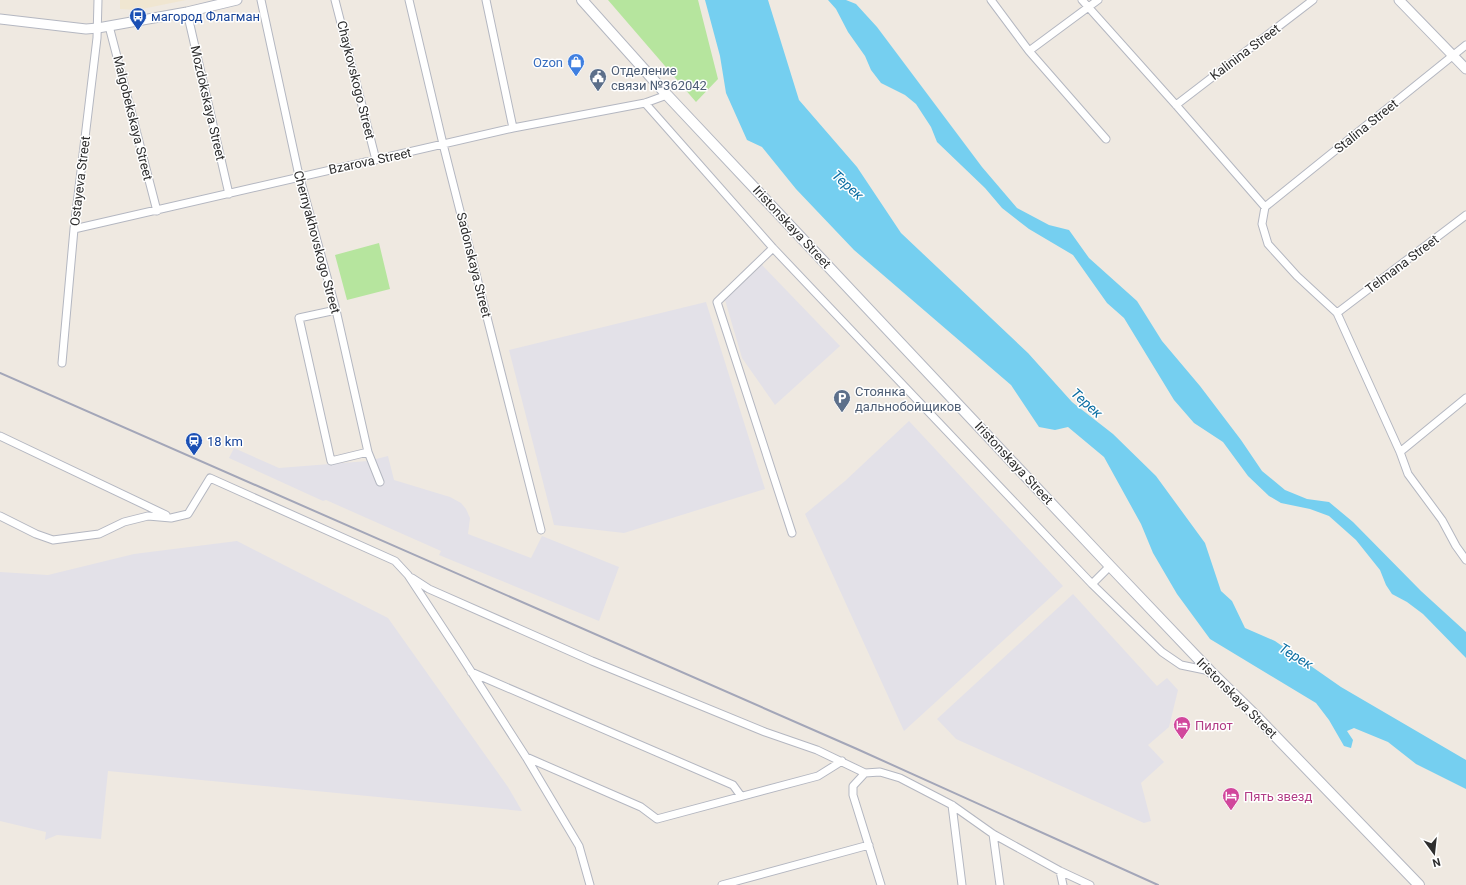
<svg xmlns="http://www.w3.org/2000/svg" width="1466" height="885" viewBox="0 0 1466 885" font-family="Roboto,sans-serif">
<rect width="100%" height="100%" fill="#efe9e1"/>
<path fill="#e3e1e8" d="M 762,265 L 840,346 L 775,405 L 742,358 L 725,300 Z
M 706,302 L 765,489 L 624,533 L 554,525 L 509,350 Z
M 909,421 L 1063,586 L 904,731 L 805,514 L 845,481 Z
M 234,448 L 279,468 L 368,461 L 388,456 L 394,480 L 450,497 L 461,503 L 466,509 L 470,518 L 468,534 L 531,558 L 542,536 L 619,567 L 599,621 L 439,555 L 441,551 L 326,500 L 323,501 L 229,458 Z
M 237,541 L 388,618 L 508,787 L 522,811 L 108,771 L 101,839 L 57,835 L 45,840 L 46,832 L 0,821 L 0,572 L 48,575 L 134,554 Z
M 1073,594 L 1157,686 L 1167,678 L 1178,690 L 1169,727 L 1148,745 L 1164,762 L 1141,783 L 1151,821 L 1144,823 L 956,739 L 937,719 Z"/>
<path fill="#f0e6d1" d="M 120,0 L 186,0 L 137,10 L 120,9 Z"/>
<path fill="#b6e59e" d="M 608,0 L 698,0 L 718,79 L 696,102 Z
M 379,243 L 390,289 L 347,300 L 335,255 Z"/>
<path fill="#75cff0" d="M 705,0 L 768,0 L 799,100 L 857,167 L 901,233 L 1028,353 L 1072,402 L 1113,434 L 1156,476 L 1205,543 L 1221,591 L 1232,601 L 1245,628 L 1275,641 L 1341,687 L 1466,760 L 1466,789 L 1416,764 L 1388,742 L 1354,728 L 1347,731 L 1353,740 L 1351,748 L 1344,746 L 1329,720 L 1316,703 L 1210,639 L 1177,594 L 1153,553 L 1141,524 L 1104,457 L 1068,427 L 1055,430 L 1039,427 L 1011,385 L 854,250 L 796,189 L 762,147 L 747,140 L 726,93 L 720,56 Z
M 828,0 L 846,0 L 856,4 L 877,27 L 982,167 L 1017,208 L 1049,225 L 1069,230 L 1089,258 L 1137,301 L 1162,341 L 1200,386 L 1241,440 L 1262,471 L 1285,490 L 1307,499 L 1329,502 L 1353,522 L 1421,591 L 1466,632 L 1466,658 L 1423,614 L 1407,602 L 1392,594 L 1386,585 L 1380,570 L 1356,540 L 1329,516 L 1310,509 L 1281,503 L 1269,496 L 1248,476 L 1223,442 L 1194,423 L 1174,400 L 1124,318 L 1107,303 L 1073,255 L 1029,229 L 1002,208 L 985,188 L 937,142 L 931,127 L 916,104 L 905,95 L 881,83 L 871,70 L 865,56 L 848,32 L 836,9 Z"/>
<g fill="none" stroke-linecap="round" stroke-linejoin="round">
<defs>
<path id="minor" d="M 261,0 L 298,171 L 336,310 L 368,452 L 380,482
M 335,0 L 376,160
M 409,0 L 443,144 L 541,530
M 486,0 L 513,128
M 991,0 L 1029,51 L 1106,139
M 1082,0 L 1176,105 L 1265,207 L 1262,224 L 1268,244 L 1297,276 L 1337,313 L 1400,452 L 1408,474 L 1442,520 L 1456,546 L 1466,560
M 187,12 L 229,194
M 109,26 L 157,211
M 1029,51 L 1098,0
M 645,103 L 773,248 L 1092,584 L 1162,652 L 1181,665 L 1210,671
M 1176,105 L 1313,0
M 1265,207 L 1466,45
M 74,229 L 513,128 L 645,103 L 667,95
M 773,248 L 717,302 L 792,533
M 336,310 L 299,318 L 331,461 L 368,452
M 1337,313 L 1466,215
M 62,363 L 74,229 L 97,38 L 98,0
M 0,436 L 166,515
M 1400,452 L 1466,398
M 0,516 L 36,534 L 53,540 L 99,534 L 124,522 L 148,516 L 171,518 L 188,514 L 210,478 L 395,561 L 408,575 L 456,648 L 526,757 L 579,846 L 590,885
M 412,578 L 429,589 L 592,661 L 765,732 L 817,750 L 865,773 L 880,772 L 900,778 L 952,805 L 993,834 L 1060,871 L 1090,885
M 1092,584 L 1110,566
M 471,672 L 733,785 L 741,796
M 526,757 L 641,807 L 657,819 L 818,776 L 842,761
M 865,773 L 853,786 L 853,795 L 881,885
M 952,805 L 962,885
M 993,834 L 1000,885
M 1060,871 L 1063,885
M 722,885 L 869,845"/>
<path id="tertiary" d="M 1399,0 L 1466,69
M 0,19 L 86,29 L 98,28 L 187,12 L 237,0"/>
<path id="secondary" d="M 582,0 L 667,95 L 1110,566 L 1210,671 L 1254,714 L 1419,885"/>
</defs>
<use href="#minor" stroke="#b4b7c1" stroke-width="9"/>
<use href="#tertiary" stroke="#b4b7c1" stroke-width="11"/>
<use href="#secondary" stroke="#b4b7c1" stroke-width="12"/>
<use href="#minor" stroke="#fff" stroke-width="7"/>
<use href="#tertiary" stroke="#fff" stroke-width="9"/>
<use href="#secondary" stroke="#fff" stroke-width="10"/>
<path stroke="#a3a6b8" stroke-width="2" d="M 0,373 L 857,749 L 1158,885"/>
</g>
<defs>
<symbol id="bus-pin" viewBox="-11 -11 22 30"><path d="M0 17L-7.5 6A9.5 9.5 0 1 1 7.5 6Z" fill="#1a4fb4" stroke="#fff"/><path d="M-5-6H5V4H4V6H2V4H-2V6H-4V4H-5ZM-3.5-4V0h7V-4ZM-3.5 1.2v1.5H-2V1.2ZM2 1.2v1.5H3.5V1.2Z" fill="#fff"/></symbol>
<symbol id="shop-pin" viewBox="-11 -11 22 30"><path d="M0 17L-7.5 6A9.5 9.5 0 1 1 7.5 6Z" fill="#3f7fe0" stroke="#fff"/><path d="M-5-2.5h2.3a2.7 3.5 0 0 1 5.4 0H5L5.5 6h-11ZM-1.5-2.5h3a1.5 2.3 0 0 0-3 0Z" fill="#fff"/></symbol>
<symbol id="civic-pin" viewBox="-11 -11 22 30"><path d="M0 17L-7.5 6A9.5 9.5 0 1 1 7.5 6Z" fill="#5c6f8a" stroke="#fff"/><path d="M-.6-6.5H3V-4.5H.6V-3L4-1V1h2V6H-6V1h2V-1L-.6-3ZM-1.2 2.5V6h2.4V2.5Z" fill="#fff"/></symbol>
<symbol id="parking-pin" viewBox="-11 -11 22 30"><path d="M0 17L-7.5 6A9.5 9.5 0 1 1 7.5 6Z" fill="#5c6f8a" stroke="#fff"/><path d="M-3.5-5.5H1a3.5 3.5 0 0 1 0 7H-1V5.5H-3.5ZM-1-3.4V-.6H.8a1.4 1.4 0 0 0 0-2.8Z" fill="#fff"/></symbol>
<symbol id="station-pin" viewBox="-11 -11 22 30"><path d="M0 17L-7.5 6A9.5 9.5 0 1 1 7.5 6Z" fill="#1a4fb4" stroke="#fff"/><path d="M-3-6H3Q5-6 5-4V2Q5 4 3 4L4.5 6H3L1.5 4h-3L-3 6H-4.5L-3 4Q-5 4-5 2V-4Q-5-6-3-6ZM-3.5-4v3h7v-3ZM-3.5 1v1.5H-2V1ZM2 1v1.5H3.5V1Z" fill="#fff"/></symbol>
<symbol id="hotel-pin" viewBox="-11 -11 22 30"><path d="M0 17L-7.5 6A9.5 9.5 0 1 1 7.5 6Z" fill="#d1479c" stroke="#fff"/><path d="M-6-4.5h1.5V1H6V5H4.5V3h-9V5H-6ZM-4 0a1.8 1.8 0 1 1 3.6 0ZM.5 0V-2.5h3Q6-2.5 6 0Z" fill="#fff"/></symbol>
</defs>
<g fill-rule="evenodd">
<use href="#bus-pin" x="128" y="6" width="20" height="27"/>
<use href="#shop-pin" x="566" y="52" width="20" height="27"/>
<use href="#civic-pin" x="588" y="67" width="20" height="27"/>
<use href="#parking-pin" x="832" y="388" width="20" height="27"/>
<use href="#station-pin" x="184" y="431" width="20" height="27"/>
<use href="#hotel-pin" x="1172" y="715" width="20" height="27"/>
<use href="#hotel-pin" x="1221" y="786" width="20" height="27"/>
</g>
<g text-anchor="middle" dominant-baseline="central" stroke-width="3" stroke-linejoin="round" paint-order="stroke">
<g font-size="13" fill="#164399" stroke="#fff" text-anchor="start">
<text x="151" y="16">магород Флагман</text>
<text x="207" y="441">18 km</text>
</g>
<g font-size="13" fill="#2e2e2e" stroke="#fff">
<text transform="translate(1245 52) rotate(-37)">Kalinina Street</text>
<text transform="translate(356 80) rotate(76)">Chaykovskogo Street</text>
<text transform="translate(208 103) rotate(77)">Mozdokskaya Street</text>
<text transform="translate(133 118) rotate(76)">Malgobekskaya Street</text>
<text transform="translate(1366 126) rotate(-39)">Stalina Street</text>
<text transform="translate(370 161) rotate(-12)">Bzarova Street</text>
<text transform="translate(80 181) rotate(-83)">Ostayeva Street</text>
<text transform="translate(792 227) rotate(47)">Iristonskaya Street</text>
<text transform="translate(317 242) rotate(75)">Chernyakhovskogo Street</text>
<text transform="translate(1402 264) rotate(-37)">Telmana Street</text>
<text transform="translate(474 265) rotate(76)">Sadonskaya Street</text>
<text transform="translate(1014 463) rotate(47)">Iristonskaya Street</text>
<text transform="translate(1237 698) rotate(45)">Iristonskaya Street</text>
</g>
<g font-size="13" fill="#366cbe" stroke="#fff" text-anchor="end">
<text x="563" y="62">Ozon</text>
</g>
<g font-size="13" fill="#4e5e75" stroke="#fff" text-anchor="start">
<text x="611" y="70">Отделение<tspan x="611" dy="15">связи №362042</tspan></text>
<text x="855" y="391">Стоянка<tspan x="855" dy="15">дальнобойщиков</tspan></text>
</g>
<g font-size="13" fill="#b23c85" stroke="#fff" text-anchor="start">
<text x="1195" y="725">Пилот</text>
<text x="1244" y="796">Пять звезд</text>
</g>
<g font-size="14" font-style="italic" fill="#0d6fa3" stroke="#fff">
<text transform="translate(848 185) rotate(42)">Терек</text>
<text transform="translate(1087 403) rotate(42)">Терек</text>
<text transform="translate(1296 656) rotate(31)">Терек</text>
</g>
</g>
<g transform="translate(1434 853) rotate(165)" stroke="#ffffff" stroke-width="3" paint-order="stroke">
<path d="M0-3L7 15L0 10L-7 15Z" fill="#2e2e2e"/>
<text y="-6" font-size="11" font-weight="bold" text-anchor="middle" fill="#2e2e2e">N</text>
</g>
</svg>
